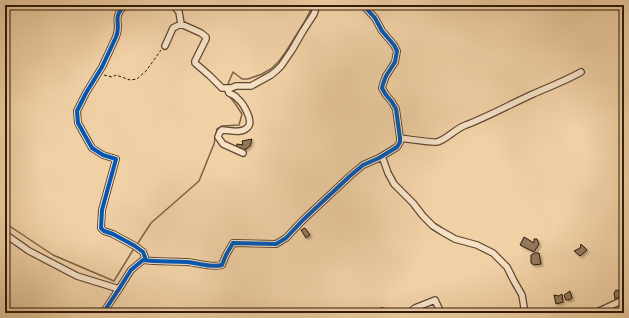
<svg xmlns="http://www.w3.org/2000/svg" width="629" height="318" viewBox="0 0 629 318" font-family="'IM FELL French Canon',serif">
<defs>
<filter id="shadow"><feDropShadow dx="2" dy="2" stdDeviation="1" flood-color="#0004"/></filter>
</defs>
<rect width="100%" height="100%" fill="#f0d0a5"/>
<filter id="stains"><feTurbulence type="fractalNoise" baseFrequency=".005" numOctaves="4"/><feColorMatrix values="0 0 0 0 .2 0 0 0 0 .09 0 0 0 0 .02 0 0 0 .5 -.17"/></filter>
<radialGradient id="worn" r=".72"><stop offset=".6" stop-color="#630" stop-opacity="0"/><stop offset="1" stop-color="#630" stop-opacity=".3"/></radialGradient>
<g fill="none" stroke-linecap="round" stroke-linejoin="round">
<path stroke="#7b6248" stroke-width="1.5" d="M 228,84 L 233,72 L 242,79 L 248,79 L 262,74 L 271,69 L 279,61 L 285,53 L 305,21 L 313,5
M 5,223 L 53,255 L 114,281 L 133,250
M 138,243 L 151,223 L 199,181 L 214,144 L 217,129 L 222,126 L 239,125 L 242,114 L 234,102 L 225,91"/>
</g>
<path fill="#93795b" stroke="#2e1a0b" filter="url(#shadow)" d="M 252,139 L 250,146 L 246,149 L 242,150 L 236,149 L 237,144 L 243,145 L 242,141 Z
M 305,228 L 310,235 L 306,238 L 301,230 Z
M 524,237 L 534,243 L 534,239 L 537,239 L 539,244 L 534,252 L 520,245 Z
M 581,244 L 587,250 L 580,256 L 574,251 L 580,248 Z
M 535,253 L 539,253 L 541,264 L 534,265 L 531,263 L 531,255 Z
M 616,290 L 620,291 L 622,296 L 615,299 L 614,293 Z
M 570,291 L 572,298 L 569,300 L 566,300 L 564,295 Z
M 562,294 L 563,302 L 556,304 L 554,295 L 559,296 Z"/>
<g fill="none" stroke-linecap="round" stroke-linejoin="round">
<defs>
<path id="street" d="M 125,5 C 111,19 122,23 116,37 L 102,67 L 86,93 L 77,111 L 78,123 L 92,148 L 103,155 L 116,159 L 102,210 L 101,228 L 104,231 L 113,234 L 135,246 L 143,252 L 146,260
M 173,5 L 179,12 L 181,24
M 165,46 L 173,28 L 181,24 L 201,33 L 206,37 L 206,39 L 195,61 L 195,63 L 210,76 L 222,88 L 231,88 L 236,86 L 251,86 L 271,75 L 276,71 L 281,66 L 292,50 L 303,31 L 314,14 L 317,5
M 227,88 L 229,93 C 231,94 235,95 237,98 C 243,103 255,122 247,128 C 240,134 230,130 222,130 L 220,132 L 218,137 L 223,144 L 243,153
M 400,138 C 408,139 432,143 437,142 C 446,140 456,128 466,125 C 489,116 511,104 533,94 C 549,87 565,81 581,72
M 382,156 L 388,173 L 394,184 L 413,203 L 423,216 L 433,226 L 441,231 L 455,239 L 477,245 L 493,253 L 507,267 L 514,281 L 522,295 L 525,313
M 5,234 L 29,251 L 77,276 L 119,289
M 103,313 L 119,289 L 131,270 L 143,260 C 157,262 172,261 187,262 C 199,263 211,268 222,265 L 226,255 L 233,243 L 276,244 L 286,238 L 303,220 L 350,176 L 363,165 L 379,158 L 397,147 L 400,142 L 400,138 L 396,109 L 392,102 L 386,95 L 382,88 L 383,84 L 386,76 L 395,62 L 397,51 L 394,45 L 382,31 L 375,18 L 363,5
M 379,313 L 382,311 L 389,313
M 394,313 L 410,312 L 415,308 L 435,300 L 441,313
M 595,313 L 621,301 L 624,302"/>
</defs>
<use href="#street" stroke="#5e4832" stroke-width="8"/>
<path stroke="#2e1a0b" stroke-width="1" stroke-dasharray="3 2" stroke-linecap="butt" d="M 104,75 L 112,77 L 116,75 L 130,80 L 137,79 L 146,71 L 161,50"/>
<use href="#street" stroke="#f5e0c4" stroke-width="5.5"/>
<defs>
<path id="cycleway" d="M 125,5 C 111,19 122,23 116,37 L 102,67 L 86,93 L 77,111 L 78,123 L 92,148 L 103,155 L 116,159 L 102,210 L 101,228 L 104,231 L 113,234 L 135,246 L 143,252 L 146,260
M 103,313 L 119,289 L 131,270 L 143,260 C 157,262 172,261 187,262 C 199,263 211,268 222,265 L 226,255 L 233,243 L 276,244 L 286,238 L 303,220 L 350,176 L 363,165 L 379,158 L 397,147 L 400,142 L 400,138 L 396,109 L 392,102 L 386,95 L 382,88 L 383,84 L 386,76 L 395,62 L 397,51 L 394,45 L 382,31 L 375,18 L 363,5"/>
</defs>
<use href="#cycleway" stroke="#f5e0c4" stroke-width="6"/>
<use href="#cycleway" stroke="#0057b8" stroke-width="4"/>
</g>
<rect width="629" height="318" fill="none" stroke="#f0d0a5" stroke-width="20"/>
<rect x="6" y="6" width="617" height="306" fill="none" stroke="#2e1a0b" stroke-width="2"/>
<rect x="10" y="10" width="609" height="298" fill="none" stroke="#2e1a0b"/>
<rect width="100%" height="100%" filter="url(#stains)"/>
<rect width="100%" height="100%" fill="url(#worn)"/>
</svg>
